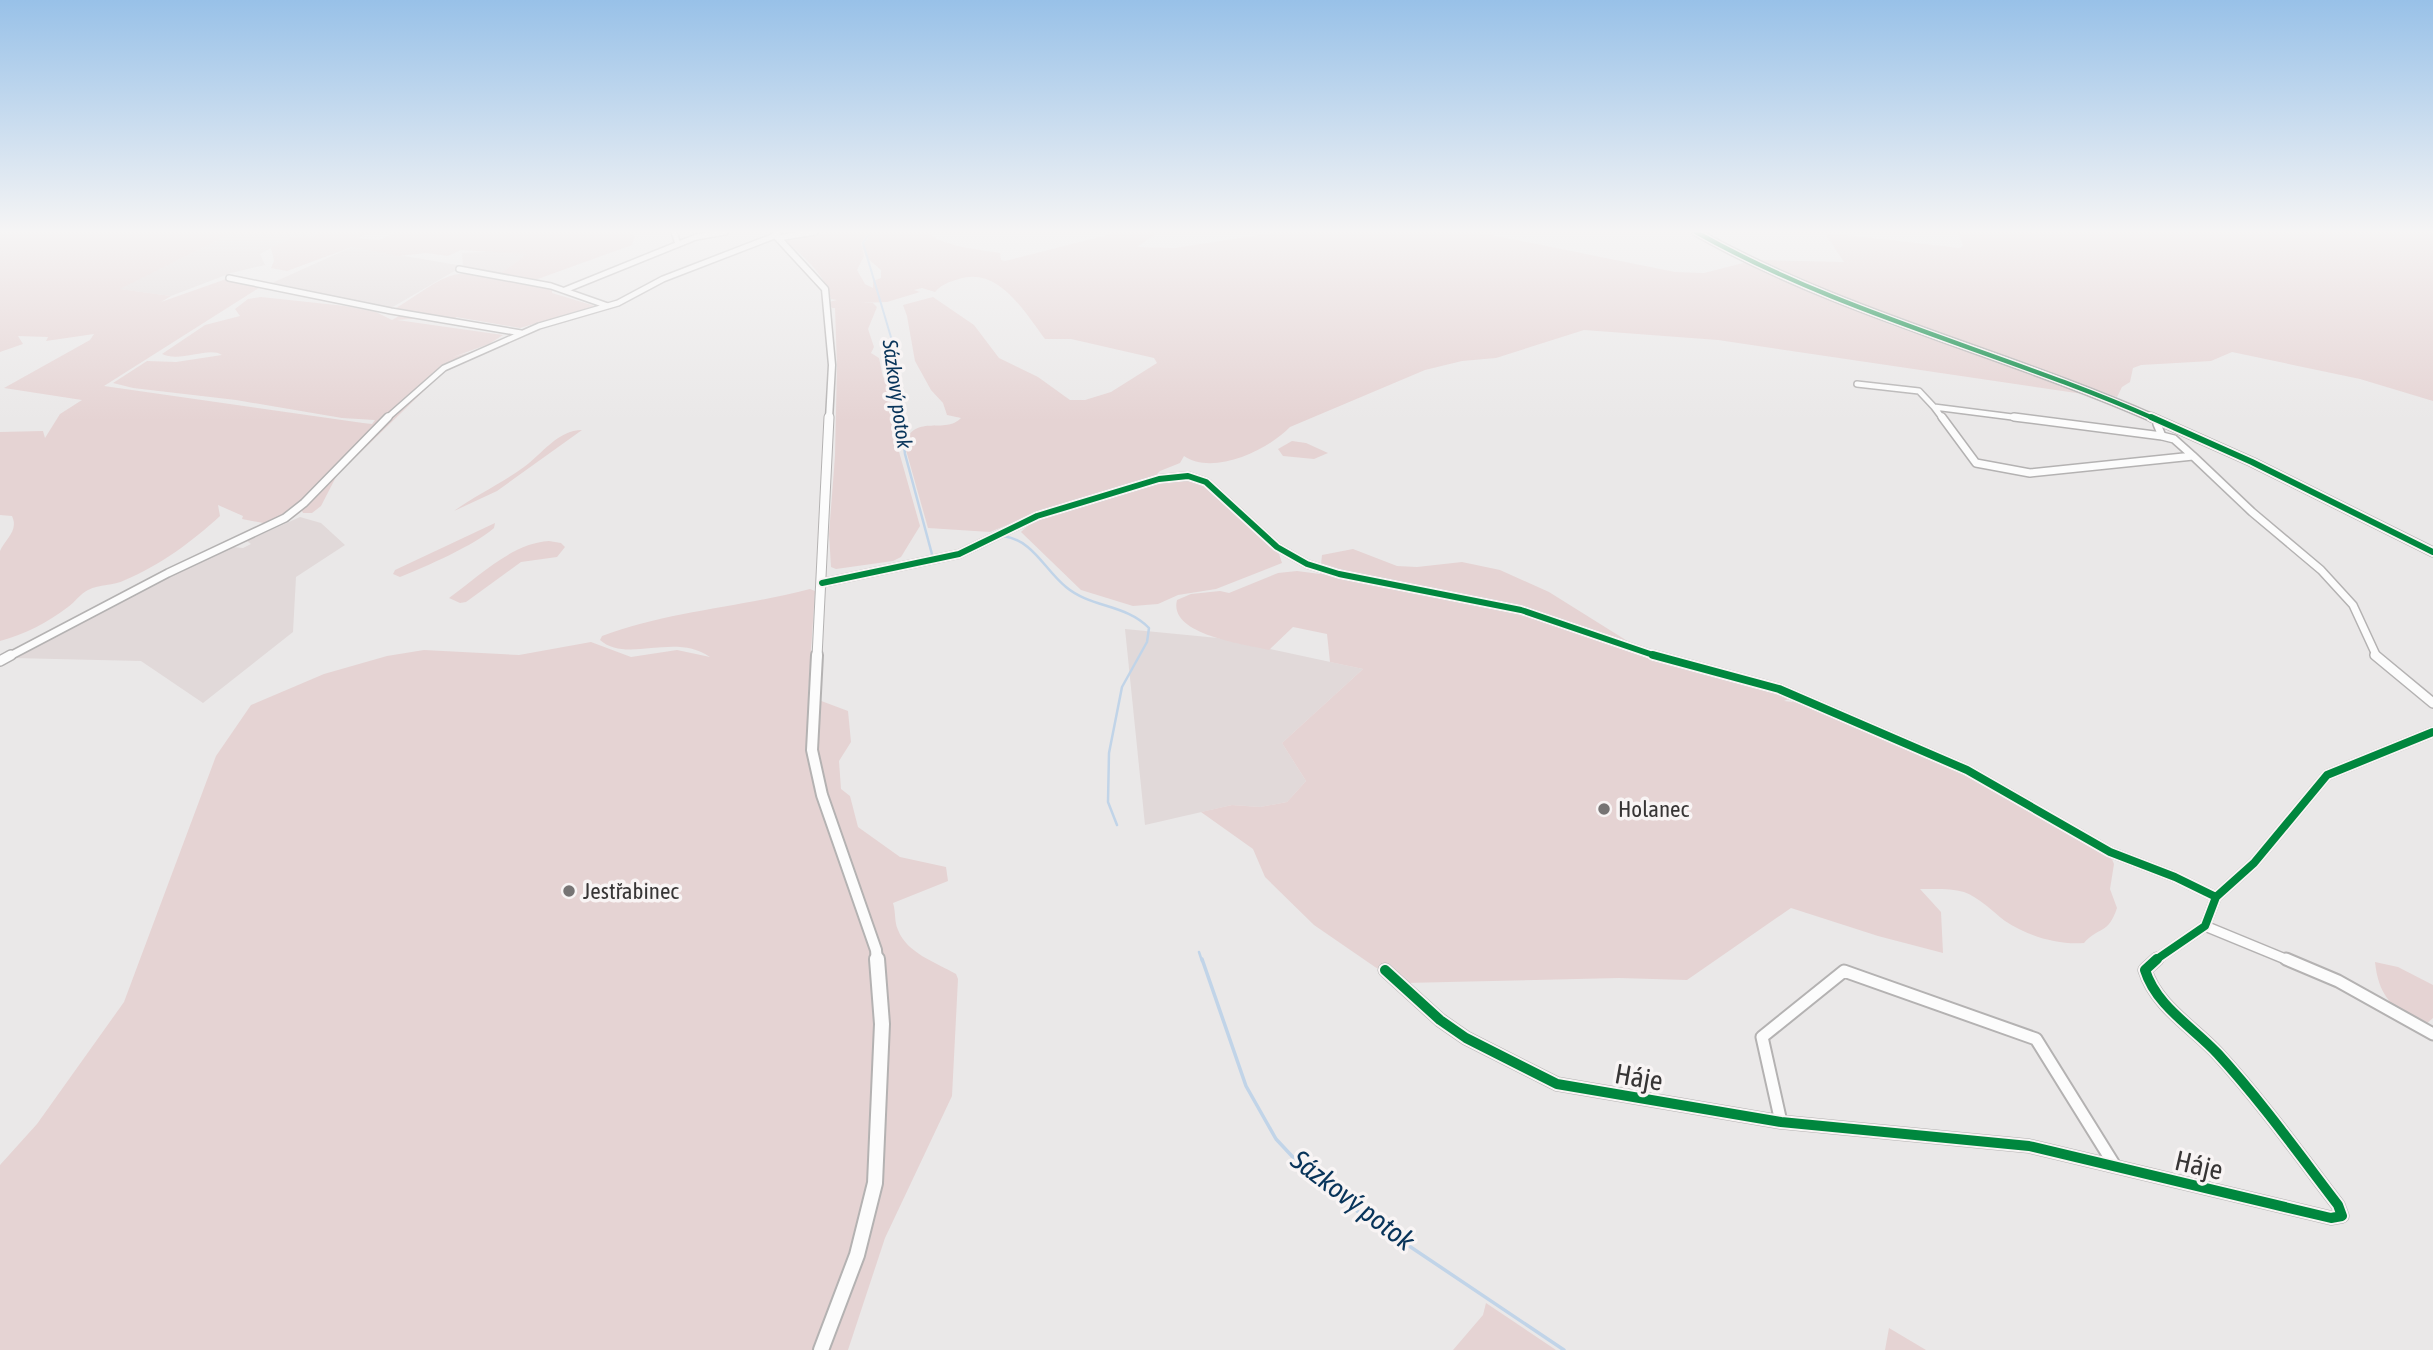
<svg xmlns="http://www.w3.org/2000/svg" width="2433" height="1350" viewBox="0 0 2433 1350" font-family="'Asap Condensed',sans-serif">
<rect width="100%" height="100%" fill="#eae8e8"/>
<path fill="#e1d9d9" d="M 234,232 L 324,232 L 321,235 L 292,237 L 260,254 L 265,265 L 231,273 L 171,296 L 119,289 Z
M 352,247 L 463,266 L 462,253 L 507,251 L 528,254 L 501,273 L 463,266 L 391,308 L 272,283 Z
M 300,517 L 321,523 L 345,545 L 296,577 L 293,632 L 203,703 L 141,661 L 13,658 L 160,580 L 233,547 L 243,548 L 251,544 L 247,541 Z
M 1125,629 L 1218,638 L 1363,669 L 1282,743 L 1306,781 L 1287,802 L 1260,807 L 1232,805 L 1145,825 Z"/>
<path fill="#e5d3d3" d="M 0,232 L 234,232 L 120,289 L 171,296 L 161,302 L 229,278 L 265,284 L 104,386 L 363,423 L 372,424 L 375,420 L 342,418 L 236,400 L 133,388 L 113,383 L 147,361 L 176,362 L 222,355 C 209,346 180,363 162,354 L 205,325 L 240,316 L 235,309 L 248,299 L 261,297 L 345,306 L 376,312 L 392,320 L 406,312 L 394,309 C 413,299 430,283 450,276 C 476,268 521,282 546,288 L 552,290 L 552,293 L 595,306 L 520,328 L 456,317 L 454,325 L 421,318 L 397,320 L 503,335 L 489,344 L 453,357 L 495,345 L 500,346 L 446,371 L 436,379 L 337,475 L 321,506 L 312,513 L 303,513 L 300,507 L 274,525 L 242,519 L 243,516 L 218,505 L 220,516 C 193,541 159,566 125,580 C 113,586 100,584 88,590 C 81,593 75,602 68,607 C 47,623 25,634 0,641 C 0,625 0,561 0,551 C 5,539 19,531 12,516 L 0,515 L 0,432 L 43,431 L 45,438 L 60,414 L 82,400 L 4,388 L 90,340 L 94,334 L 46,341 L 48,337 L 18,336 L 23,344 L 0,352 Z
M 324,232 L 372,232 L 357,238 L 379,240 L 397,232 L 628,232 L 635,236 L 632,245 L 535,280 L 501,273 L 527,254 L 461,250 L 448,256 L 426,253 L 399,256 L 352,247 L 287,271 L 271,268 L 274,261 L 271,248 L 292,237 L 320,235 Z
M 840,232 L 869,232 L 861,243 L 864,256 L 857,270 L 865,284 L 873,288 L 873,281 L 881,278 L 881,270 L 866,257 L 862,247 L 872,232 L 928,232 C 939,246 982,250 1000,253 L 1001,260 L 1005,261 L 1119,232 L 1159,232 L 1137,247 L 1175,248 L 1278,232 L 1477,232 L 1675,272 L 1704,273 L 1747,262 L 1891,325 L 2073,388 L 2083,394 L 1718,340 L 1584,330 L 1496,358 L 1462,361 L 1425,370 L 1290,427 C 1268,450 1213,476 1184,456 L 1180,463 L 1160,471 L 1153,478 L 1041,511 L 990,532 L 928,528 L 904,443 C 917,413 945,435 961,418 L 947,415 L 943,403 L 931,390 L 915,361 L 907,316 L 903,305 L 933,297 L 974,325 L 999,358 L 1038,377 L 1070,400 L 1085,400 L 1111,392 L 1157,363 L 1154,358 L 1071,339 L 1045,339 C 1025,313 999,266 959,279 C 949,282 942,284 935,292 L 922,288 L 914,290 L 920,292 L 887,302 L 860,303 L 873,303 L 877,307 L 868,329 L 874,347 L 871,353 L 879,358 L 883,377 L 892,387 L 895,395 L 892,427 L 920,526 L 901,557 L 893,561 L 836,569 L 831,567 L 829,534 L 835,456 L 837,366 L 835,308 L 832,308 L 829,302 L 837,300 L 831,299 C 826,274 801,255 783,238 Z
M 1958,232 L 2433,232 L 2433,401 L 2360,379 L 2232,352 L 2211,361 L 2141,365 L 2133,368 L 2130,382 L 2122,387 L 2117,397 L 1873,311 L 1756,262 L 1757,260 L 1844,262 L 1826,235 L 1829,233 L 1959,248 L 1963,246 Z
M 582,430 L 497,491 L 454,511 C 476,495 502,483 524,467 C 542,454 558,430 582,430 Z
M 1292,441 L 1306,443 L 1328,453 L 1314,459 L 1283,456 L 1278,449 Z
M 1185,479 L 1202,484 L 1279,554 L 1282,563 L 1216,589 L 1178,595 L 1158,604 L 1133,606 L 1081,590 L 1021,532 C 1040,510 1137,489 1169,480 Z
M 495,523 L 494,528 C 475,545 425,567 400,577 L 393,574 L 395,570 Z
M 549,541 L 561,543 L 565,547 L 557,557 L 521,562 L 466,602 L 460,603 L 449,598 C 478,577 512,543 549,541 Z
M 1353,549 L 1397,566 L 1417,567 L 1462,562 L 1500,570 L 1549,592 L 1629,642 L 1679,660 L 1745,676 L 1791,698 L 1784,701 L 1802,703 L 1936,759 L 2007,795 L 2111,857 L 2114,864 L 2110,889 L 2117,908 C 2108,935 2099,926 2084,943 C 2057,945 2028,936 2005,921 C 1992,911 1980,898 1964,892 C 1951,888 1934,889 1920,889 L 1941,912 L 1943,953 L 1878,936 L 1791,908 L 1687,980 L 1619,978 L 1404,983 L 1375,967 L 1314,925 L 1265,877 L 1253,849 L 1201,812 L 1232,805 L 1260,807 L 1287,802 L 1306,781 L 1282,743 L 1363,669 L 1330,662 L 1327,634 L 1293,627 L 1269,650 C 1245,644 1168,635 1177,600 L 1191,594 L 1220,591 L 1229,593 L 1278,573 L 1297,571 L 1320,574 L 1322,555 Z
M 810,589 L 815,591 L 808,696 L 848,711 L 851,742 L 839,761 L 841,789 L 850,796 L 858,827 L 900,857 L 946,867 L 948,881 L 893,903 C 896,912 894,921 898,930 C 907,953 935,962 956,974 L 958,979 L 952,1096 L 885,1238 L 848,1350 L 0,1350 L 0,1165 L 37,1124 L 124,1002 L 216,756 L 251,705 L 324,674 L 387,656 L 424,650 L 519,655 L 591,642 L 631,657 L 677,650 L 710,657 C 674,632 627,664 600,640 L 602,636 C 669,611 741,607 810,589 Z
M 2375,962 L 2398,967 L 2433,985 L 2433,1018 L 2425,1025 C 2395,1009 2379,1000 2375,962 Z
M 1486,1303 L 1556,1350 L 1453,1350 L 1483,1315 Z
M 1889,1328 L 1926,1350 L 1885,1350 Z"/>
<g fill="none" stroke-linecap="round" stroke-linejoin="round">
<path stroke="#c1d4e8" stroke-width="2" d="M 870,232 L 863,243 L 893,344 L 901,419"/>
<path stroke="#c1d4e8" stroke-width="2.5" d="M 901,417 L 905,454 L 933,558
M 1003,536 C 1033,540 1044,569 1066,587 C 1091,608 1126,604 1149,628 L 1147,642 L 1122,687 L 1109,753 L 1108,802 L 1117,825
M 969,553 L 994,541
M 936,563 L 946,560
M 1199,952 L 1202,961"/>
<path stroke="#c1d4e8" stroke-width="3.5" d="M 1202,959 L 1246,1086 L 1276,1139 L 1304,1169 L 1357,1211 L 1564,1350"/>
<defs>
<path id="minor-far3" d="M 674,232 L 678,244
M 778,238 L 815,232
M 459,269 L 551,286 L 608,306
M 229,278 L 391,311 L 521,333
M 565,290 L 696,237 L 725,232
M 1857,384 L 1919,391 L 1934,407
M 386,419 L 444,368 L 539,326 L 618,303 L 663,279 L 777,235
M 1943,419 L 1934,407 L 2028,419"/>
<path id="minor-far2" d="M 1942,417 L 1976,463 L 2030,473 L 2193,456 L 2174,439 L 2162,436
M 2014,417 L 2162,436
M 2159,421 L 2157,424 L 2162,436
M 2193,456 L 2252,512 L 2321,570 L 2353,605 L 2377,657
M 822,583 L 959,554 L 1037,516 L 1159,479 L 1188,476 L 1206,482 L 1277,547 L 1307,564 L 1339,574 L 1521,610 L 1659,657
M 8,657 L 168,573 L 285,518 L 304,503 L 388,417"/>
<path id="minor-far1" d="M 1653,655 L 1779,689 L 1967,770 L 2110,852 L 2175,877 L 2216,897
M 2375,655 L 2433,703
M 0,661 L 11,655
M 2205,926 L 2290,961
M 2154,961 L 2205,926 L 2216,897 L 2254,863 L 2327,775 L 2433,732"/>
<path id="minor" d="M 2286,959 L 2338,981 L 2433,1034
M 1385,970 L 1440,1020 L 1466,1038 L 1557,1084 L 1781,1122 L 2029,1146 L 2331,1218 L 2342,1216 L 2338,1205 C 2299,1154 2261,1101 2218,1054 C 2193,1027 2156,1006 2145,970 L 2157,959
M 1781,1122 L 1762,1037 L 1844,971 L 2036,1039 L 2115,1166"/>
<path id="tertiary-far3" d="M 776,232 L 778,238 L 825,289 L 832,365 L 829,419"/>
<path id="tertiary-far2" d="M 817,657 L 829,417"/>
<path id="tertiary-far1" d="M 817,655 L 812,750 L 822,795 L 876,950 L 877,961"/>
<path id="tertiary" d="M 821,1350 L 857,1255 L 875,1183 L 882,1024 L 877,959"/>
<path id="secondary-far1" d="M 1696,232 C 1841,314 2003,352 2155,419"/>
<path id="secondary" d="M 2151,417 L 2252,462 L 2433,552"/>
</defs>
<use href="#minor-far3" stroke="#b4b2b2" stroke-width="8"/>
<use href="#minor-far2" stroke="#b4b2b2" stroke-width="10"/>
<use href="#minor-far1" stroke="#b4b2b2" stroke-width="12"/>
<use href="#minor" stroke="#b4b2b2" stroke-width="15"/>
<use href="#tertiary-far3" stroke="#b4b2b2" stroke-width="9"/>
<use href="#tertiary-far2" stroke="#b4b2b2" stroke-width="11"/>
<use href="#tertiary-far1" stroke="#b4b2b2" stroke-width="14"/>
<use href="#tertiary" stroke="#b4b2b2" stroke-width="18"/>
<use href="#secondary-far1" stroke="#b4b2b2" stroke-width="10"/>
<use href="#secondary" stroke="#b4b2b2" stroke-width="11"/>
<use href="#minor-far3" stroke="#fcfcfc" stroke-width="5"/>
<use href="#minor-far2" stroke="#fcfcfc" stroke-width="7"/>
<use href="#minor-far1" stroke="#fcfcfc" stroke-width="9"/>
<use href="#minor" stroke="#fcfcfc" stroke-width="11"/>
<use href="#tertiary-far3" stroke="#fcfcfc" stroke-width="6"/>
<use href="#tertiary-far2" stroke="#fcfcfc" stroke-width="9"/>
<use href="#tertiary-far1" stroke="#fcfcfc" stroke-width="10"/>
<use href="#tertiary" stroke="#fcfcfc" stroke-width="14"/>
<use href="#secondary-far1" stroke="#f4f0f0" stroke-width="7"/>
<use href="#secondary" stroke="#f4f0f0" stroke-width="9"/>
<defs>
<path id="cycleway-far3" d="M 1696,232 C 1841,314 2003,352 2155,419"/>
<path id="cycleway-far2" d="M 2151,417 L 2252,462 L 2433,552
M 822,583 L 959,554 L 1037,516 L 1159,479 L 1188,476 L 1206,482 L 1277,547 L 1307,564 L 1339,574 L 1521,610 L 1659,657"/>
<path id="cycleway-far1" d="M 1653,655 L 1779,689 L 1967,770 L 2110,852 L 2175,877 L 2216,897
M 2154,961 L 2205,926 L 2216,897 L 2254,863 L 2327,775 L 2433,732"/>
<path id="cycleway" d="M 1385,970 L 1440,1020 L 1466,1038 L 1557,1084 L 1781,1122 L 2029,1146 L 2331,1218 L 2342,1216 L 2338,1205 C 2299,1154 2261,1101 2218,1054 C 2193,1027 2156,1006 2145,970 L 2157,959"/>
</defs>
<use href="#cycleway-far3" stroke="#f8f4f4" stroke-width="7"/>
<use href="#cycleway-far2" stroke="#f8f4f4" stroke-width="10"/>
<use href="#cycleway-far1" stroke="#f8f4f4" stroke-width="12"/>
<use href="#cycleway" stroke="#f8f4f4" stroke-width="14"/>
<use href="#cycleway-far3" stroke="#00873e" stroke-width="4.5"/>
<use href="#cycleway-far2" stroke="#00873e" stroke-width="6"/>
<use href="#cycleway-far1" stroke="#00873e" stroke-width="8"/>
<use href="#cycleway" stroke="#00873e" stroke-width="10"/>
</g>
<linearGradient id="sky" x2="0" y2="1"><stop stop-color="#98c1e8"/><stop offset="0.55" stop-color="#f6f5f5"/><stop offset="1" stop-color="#f6f5f5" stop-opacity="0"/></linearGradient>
<rect width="2433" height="421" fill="url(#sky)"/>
<g fill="#767474" stroke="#f8f4f4" stroke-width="2.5">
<circle cx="1604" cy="809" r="7"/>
<circle cx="569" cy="891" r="7"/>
</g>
<g text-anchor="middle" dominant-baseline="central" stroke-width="7" stroke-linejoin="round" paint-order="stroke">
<g font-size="21" font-style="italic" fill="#08345a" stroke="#f8f4f4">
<text transform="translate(898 394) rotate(82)">Sázkový potok</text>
</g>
<g font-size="23" fill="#373535" stroke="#f8f4f4" text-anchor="start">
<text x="1618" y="809">Holanec</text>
<text x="583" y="891">Jestřabinec</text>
</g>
<g font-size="28" fill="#373535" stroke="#f8f4f4">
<text transform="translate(1639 1077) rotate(10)">Háje</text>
<text transform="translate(2199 1165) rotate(13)">Háje</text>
</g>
<g font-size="28" font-style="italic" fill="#08345a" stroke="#f8f4f4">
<text transform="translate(1353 1200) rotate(37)">Sázkový potok</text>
</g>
</g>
</svg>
